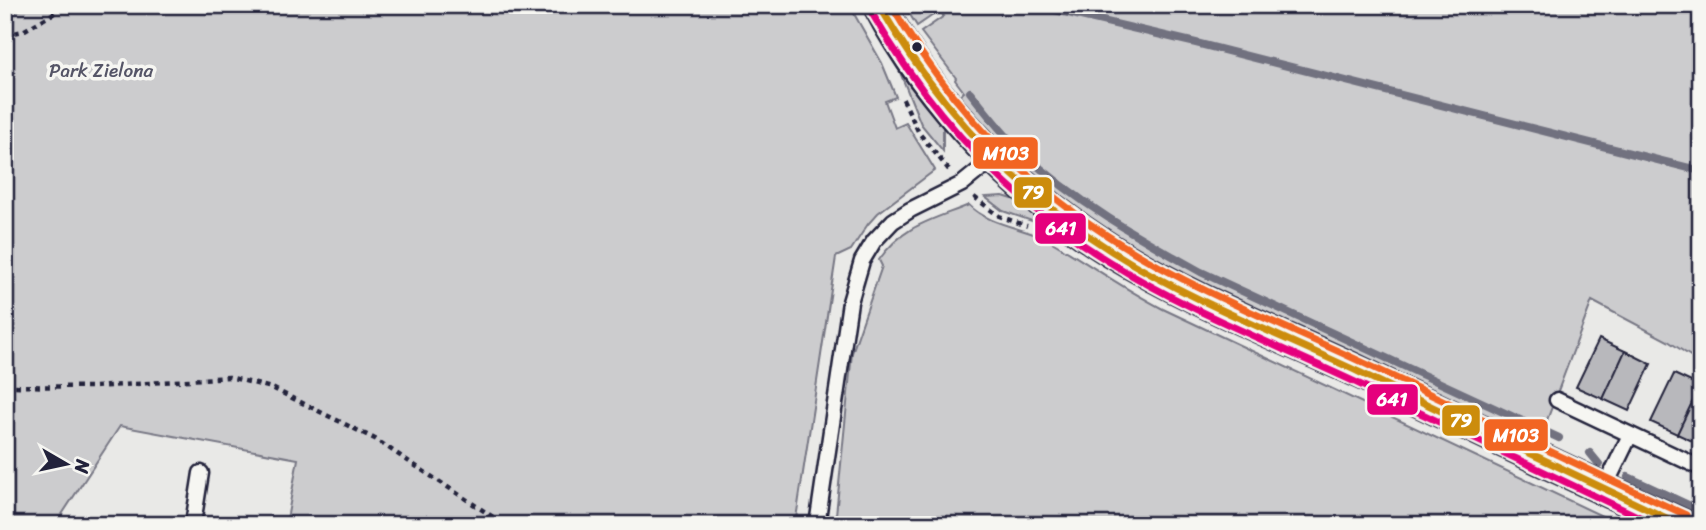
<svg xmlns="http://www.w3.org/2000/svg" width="1706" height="530" viewBox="0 0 1706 530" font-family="Sriracha,sans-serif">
<rect width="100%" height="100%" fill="#e9e9e7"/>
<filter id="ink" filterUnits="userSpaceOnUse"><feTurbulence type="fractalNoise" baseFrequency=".0143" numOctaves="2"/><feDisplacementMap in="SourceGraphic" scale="14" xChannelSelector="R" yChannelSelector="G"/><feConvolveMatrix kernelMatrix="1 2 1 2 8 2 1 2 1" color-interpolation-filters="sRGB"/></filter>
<g filter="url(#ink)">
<path fill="#ccccce" stroke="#777784" stroke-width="2" d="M 5,5 L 849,5 L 882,63 L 896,97 L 885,101 L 895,128 L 906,123 L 935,170 L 878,213 L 868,224 L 851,250 L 836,257 L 795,525 L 286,525 L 298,459 L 120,426 L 55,525 L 5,525 Z
M 904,5 L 1701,5 L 1701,363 L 1668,341 L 1592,301 L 1538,444 L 1188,278 L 1113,237 L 1052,192 L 994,139 L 958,97 L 964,92 L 955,80 L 956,78 L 921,32 L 944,16 L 939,11 L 917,26 Z
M 893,55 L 943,121 L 943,151 L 921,124 Z
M 1003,196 L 1019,201 L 1055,229 L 1003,211 L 985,197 Z
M 969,205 C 989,226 1028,228 1052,242 C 1089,264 1124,289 1163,309 L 1621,525 L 835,525 L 852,353 L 882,266 L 879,260 C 903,225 932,220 969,205 Z"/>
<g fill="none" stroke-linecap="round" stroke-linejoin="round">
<path stroke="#71717f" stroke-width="8" d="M 1034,5 L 1196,43 L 1701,171
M 5,12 L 24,5
M 970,92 C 987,113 1003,135 1023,153 C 1076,202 1138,237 1201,272 L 1559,438
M 1590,453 L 1599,464
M 1628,477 L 1701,511"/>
</g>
<path fill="#b8b8bc" stroke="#22223b" stroke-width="2" d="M 1599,339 L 1625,351 L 1603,399 L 1576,387 Z
M 1625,351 L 1651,364 L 1629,411 L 1603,399 Z
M 1674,374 L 1700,386 L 1677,434 L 1651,422 Z
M 1700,386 L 1701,387 L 1701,445 L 1677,434 Z"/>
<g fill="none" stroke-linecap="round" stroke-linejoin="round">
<defs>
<path id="service" d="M 1557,400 L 1701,468
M 1604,489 L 1630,435
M 196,525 L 194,517 L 201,473
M 817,525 L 850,302 L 862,261 L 874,241 L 893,221 L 910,210 L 962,184 L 994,158"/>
<path id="minor" d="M 879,5 C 931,104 1019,194 1113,252 C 1191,300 1278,334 1361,373 C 1468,424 1574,476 1682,525"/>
</defs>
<use href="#service" stroke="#22223b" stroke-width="19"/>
<use href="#minor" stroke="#22223b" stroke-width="35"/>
<path stroke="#22223b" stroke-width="4.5" stroke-dasharray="5 5" stroke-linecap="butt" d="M 5,35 L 23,31 L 68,5
M 903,99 L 919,133 L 949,170
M 974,197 L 999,216 L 1027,226
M 5,386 L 95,387 L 229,377 L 272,388 L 375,439 L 505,525"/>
<use href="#service" stroke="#f6f6f2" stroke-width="14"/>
<use href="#minor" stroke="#f6f6f2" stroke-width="30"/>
<defs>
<path id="bus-1" d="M 879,5 C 937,105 1015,191 1113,252 C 1191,301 1278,334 1361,373 C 1468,423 1574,475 1681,525"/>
<path id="bus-2" d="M 870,10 C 929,112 1007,199 1108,261 C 1186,310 1272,343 1355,382 C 1456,429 1555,478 1656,525"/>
<path id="bus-3" d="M 891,5 C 947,102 1024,184 1119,243 C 1197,292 1283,325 1366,364 C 1473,414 1579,466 1686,515"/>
</defs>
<use href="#bus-1" stroke="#f6f6f2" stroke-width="12"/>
<use href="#bus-2" stroke="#f6f6f2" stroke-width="12"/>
<use href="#bus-3" stroke="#f6f6f2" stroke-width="12"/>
<use href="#bus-1" stroke="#cc8c0c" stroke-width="7"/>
<use href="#bus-2" stroke="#e5007d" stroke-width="7"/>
<use href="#bus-3" stroke="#f26522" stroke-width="7"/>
</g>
</g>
<circle fill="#22223b" stroke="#f6f6f2" stroke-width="2.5" cx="917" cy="47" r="6"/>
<g text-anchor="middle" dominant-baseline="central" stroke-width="7" stroke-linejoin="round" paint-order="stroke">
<g font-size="19" fill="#555567" stroke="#f6f6f2">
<text x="101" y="70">Park Zielona</text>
</g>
</g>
<g stroke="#f6f6f2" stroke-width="2.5">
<rect x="972" y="136" width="67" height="34" rx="7" fill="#f26522"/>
<rect x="1013" y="176" width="40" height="33" rx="7" fill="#cc8c0c"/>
<rect x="1034" y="212" width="53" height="33" rx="7" fill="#e5007d"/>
<rect x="1366" y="383" width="53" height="33" rx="7" fill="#e5007d"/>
<rect x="1441" y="404" width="40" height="33" rx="7" fill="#cc8c0c"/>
<rect x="1483" y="418" width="66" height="34" rx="7" fill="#f26522"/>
</g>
<g font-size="19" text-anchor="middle" font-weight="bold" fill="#fff">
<text x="1006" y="160">M103</text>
<text x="1033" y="199">79</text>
<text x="1061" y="235">641</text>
<text x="1392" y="406">641</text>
<text x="1461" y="427">79</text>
<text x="1516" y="442">M103</text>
</g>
<rect width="1706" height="530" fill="none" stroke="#f6f6f2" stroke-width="28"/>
<rect x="14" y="14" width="1678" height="502" fill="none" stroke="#22223b" stroke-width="2.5" filter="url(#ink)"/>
<g transform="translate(66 464) rotate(99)" stroke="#f6f6f2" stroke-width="5" paint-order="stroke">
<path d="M0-5L12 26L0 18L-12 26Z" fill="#22223b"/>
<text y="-10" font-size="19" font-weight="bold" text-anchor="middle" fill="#22223b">N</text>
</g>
</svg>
